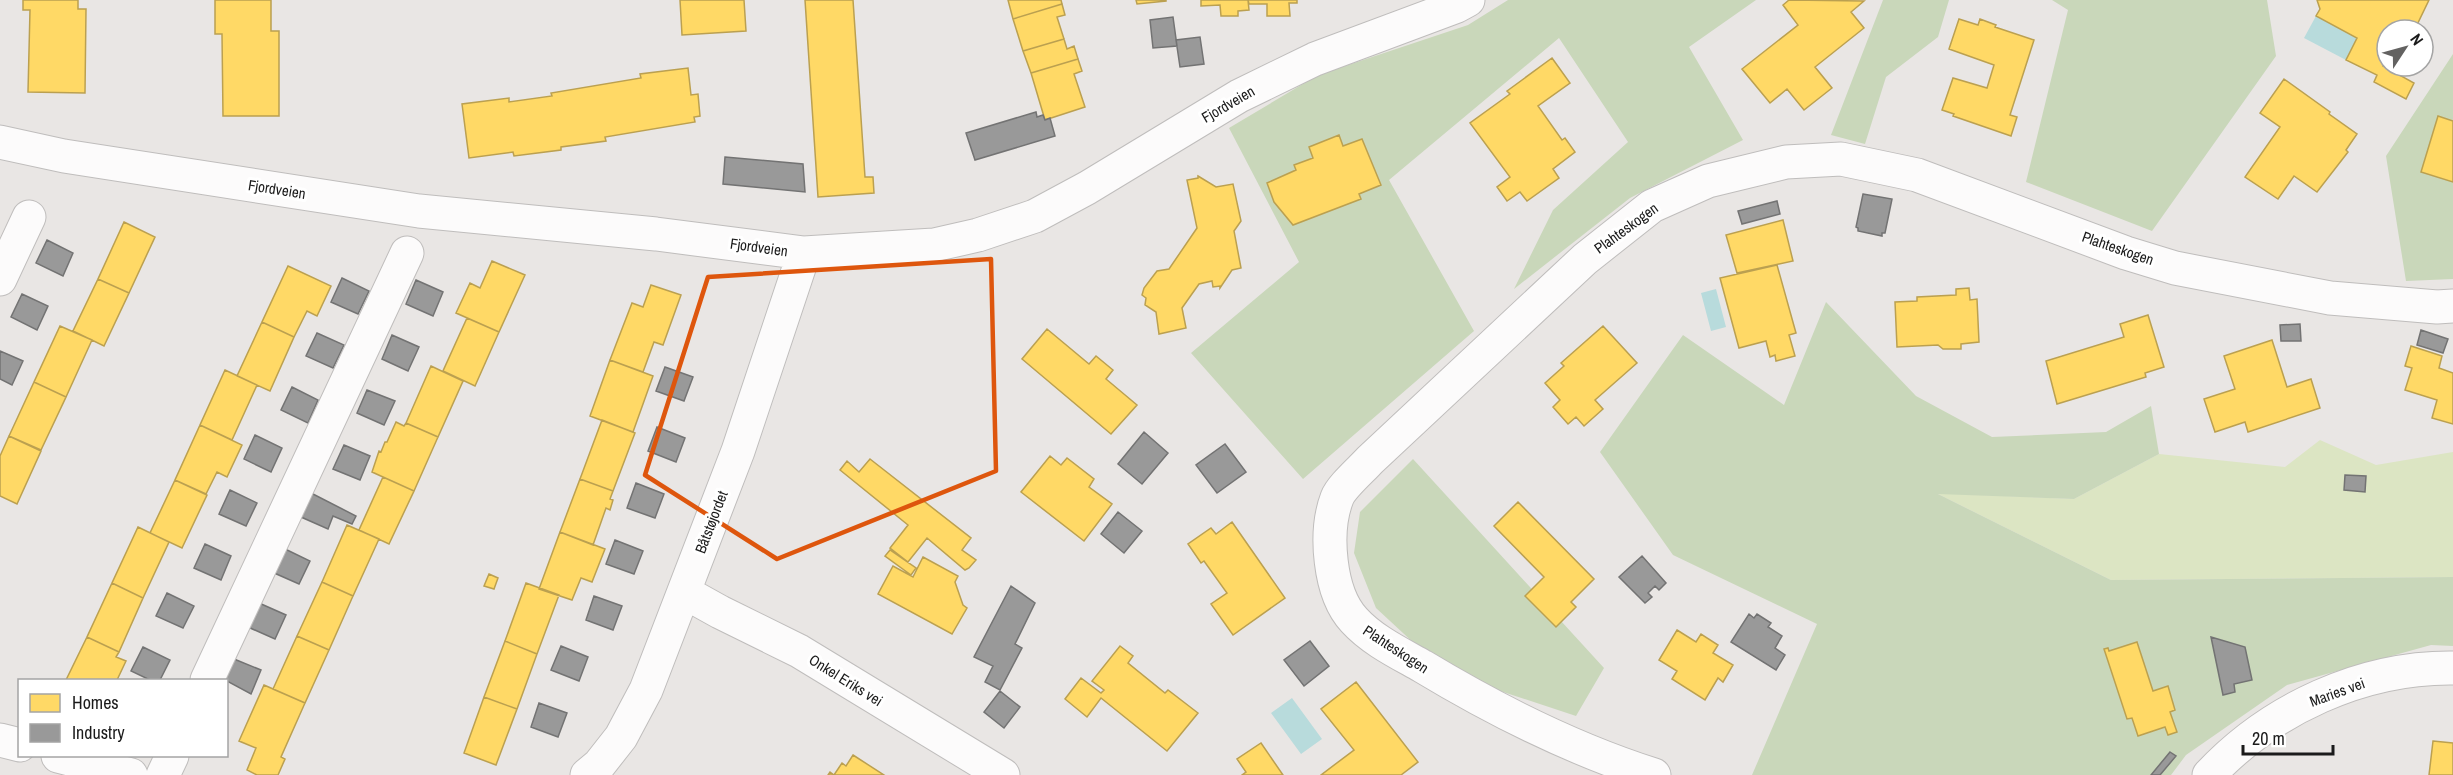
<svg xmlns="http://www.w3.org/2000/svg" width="2453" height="775" viewBox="0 0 2453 775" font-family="'Archivo Narrow',sans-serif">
<rect width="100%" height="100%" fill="#e9e6e4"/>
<path fill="#dce5c3" d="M 2320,440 L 2376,465 L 2453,452 L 2453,577 L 2111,580 L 1936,493 L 2074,499 L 2159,454 L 2285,467 Z"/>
<path fill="#c9d7ba" d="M 1508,0 L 1756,0 L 1689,47 L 1743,140 L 1630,198 L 1514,289 L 1553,210 L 1628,142 L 1559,38 L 1389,180 L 1474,331 L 1303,479 L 1191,353 L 1299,262 L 1229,128 L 1318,75 L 1468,25 Z
M 1883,0 L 1949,0 L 1938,37 L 1886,77 L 1865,144 L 1831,135 Z
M 2052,0 L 2267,0 L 2276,56 L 2152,231 L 2026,182 L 2068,10 Z
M 2453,54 L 2453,279 L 2406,281 L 2386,156 Z
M 1826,302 L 1916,396 L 1992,437 L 2106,432 L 2151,406 L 2159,454 L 2074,499 L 1938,494 L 2111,580 L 2453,577 L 2453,646 L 2431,645 L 2287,685 L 2186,755 L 2171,775 L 1752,775 L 1817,624 L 1673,555 L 1600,452 L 1683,335 L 1784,405 Z
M 1413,459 L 1604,668 L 1576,716 L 1491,688 L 1417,646 L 1376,608 L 1354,553 L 1360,512 Z"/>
<path fill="#b8dbdc" d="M 2316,16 L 2357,38 L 2346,60 L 2304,38 Z
M 1716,289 L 1726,327 L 1711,331 L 1701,293 Z
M 1292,698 L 1322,739 L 1301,754 L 1271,713 Z"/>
<path fill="#ffd966" stroke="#bba050" stroke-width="1.5" d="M 23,0 L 78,0 L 78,9 L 86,9 L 85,93 L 28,92 L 30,10 L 23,10 Z
M 215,0 L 271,0 L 271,31 L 279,31 L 279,116 L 223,116 L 222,34 L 215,34 Z
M 680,0 L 744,0 L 746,31 L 682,35 Z
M 805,0 L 853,0 L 865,177 L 873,177 L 874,193 L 818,197 Z
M 1008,0 L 1061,0 L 1062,4 L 1013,19 Z
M 1136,0 L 1166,0 L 1166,1 L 1137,4 Z
M 1201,0 L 1248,0 L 1249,10 L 1238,11 L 1238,16 L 1221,16 L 1220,5 L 1201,6 Z
M 1248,0 L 1297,0 L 1297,3 L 1289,3 L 1290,16 L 1267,16 L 1267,4 L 1249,4 Z
M 1789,0 L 1864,1 L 1851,12 L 1864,28 L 1815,67 L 1832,88 L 1804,110 L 1787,89 L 1770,103 L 1742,69 L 1798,25 L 1783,5 Z
M 2317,0 L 2429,0 L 2415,29 L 2411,27 L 2409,30 L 2387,30 L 2387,58 L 2383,66 L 2414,83 L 2406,99 L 2374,82 L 2377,75 L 2346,60 L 2357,38 L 2316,16 L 2320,9 Z
M 1062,4 L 1065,15 L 1057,17 L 1064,39 L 1023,51 L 1013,19 Z
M 1959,19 L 1978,25 L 1980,19 L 1996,25 L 1995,27 L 2034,40 L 2010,115 L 2017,117 L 2011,136 L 1953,116 L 1954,114 L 1942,110 L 1953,78 L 1987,88 L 1994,65 L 1949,49 Z
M 1064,39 L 1067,49 L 1074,46 L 1078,59 L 1031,73 L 1023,51 Z
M 1552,58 L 1570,83 L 1538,106 L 1562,140 L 1565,138 L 1575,152 L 1553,169 L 1559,178 L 1527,201 L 1520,192 L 1507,201 L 1497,187 L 1510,177 L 1470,123 L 1510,94 L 1507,91 Z
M 1078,59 L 1082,71 L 1074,74 L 1085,107 L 1045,120 L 1031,73 Z
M 688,68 L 691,95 L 698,94 L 700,116 L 694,117 L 695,122 L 605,137 L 606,141 L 561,147 L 561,150 L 514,156 L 513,152 L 469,158 L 462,104 L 509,98 L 509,102 L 552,96 L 551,93 L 641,78 L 640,74 Z
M 2284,79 L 2330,112 L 2329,114 L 2357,134 L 2346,150 L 2348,152 L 2317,192 L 2294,176 L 2278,199 L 2245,177 L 2280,127 L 2260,113 Z
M 2438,116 L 2453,121 L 2453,182 L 2421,172 Z
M 1339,135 L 1343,146 L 1362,139 L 1381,185 L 1359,194 L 1361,199 L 1293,225 L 1274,202 L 1267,183 L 1296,170 L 1294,165 L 1313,158 L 1309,147 Z
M 1198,176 L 1216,187 L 1233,184 L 1241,221 L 1234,231 L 1241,268 L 1232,270 L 1220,288 L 1220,286 L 1213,287 L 1212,281 L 1199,284 L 1182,308 L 1186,328 L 1159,334 L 1156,312 L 1145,305 L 1146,298 L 1142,295 L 1144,288 L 1157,271 L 1169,269 L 1197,228 L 1187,180 L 1198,178 Z
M 1783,220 L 1793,261 L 1737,273 L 1726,235 Z
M 124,222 L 155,237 L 129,293 L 98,279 Z
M 492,261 L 525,275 L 499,332 L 456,313 L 470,283 L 480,288 Z
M 1777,265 L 1796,333 L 1789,335 L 1795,356 L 1776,361 L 1775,355 L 1770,357 L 1766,341 L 1739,348 L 1720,278 Z
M 288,266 L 331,286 L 317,316 L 307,311 L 294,337 L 262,322 Z
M 98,279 L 129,293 L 104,346 L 73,331 Z
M 651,285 L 681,295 L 663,345 L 654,342 L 643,372 L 610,360 L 632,303 L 643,307 Z
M 1969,288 L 1970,300 L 1977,299 L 1979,342 L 1961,344 L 1961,349 L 1943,349 L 1938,345 L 1897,347 L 1895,302 L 1917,301 L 1917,297 L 1956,295 L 1956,289 Z
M 2148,315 L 2164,367 L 2145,373 L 2146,377 L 2057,404 L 2046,361 L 2124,337 L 2120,324 Z
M 467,318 L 499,332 L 475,386 L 443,371 Z
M 262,322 L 294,337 L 270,391 L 237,376 Z
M 60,326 L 92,340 L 66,397 L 34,382 Z
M 1603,326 L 1637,363 L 1595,400 L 1603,409 L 1584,426 L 1576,417 L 1568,424 L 1553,407 L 1560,400 L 1545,383 L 1564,366 L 1561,363 Z
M 1047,329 L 1089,364 L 1096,356 L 1113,370 L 1106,379 L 1137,405 L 1111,434 L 1022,359 Z
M 2272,340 L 2287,387 L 2311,379 L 2320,408 L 2248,432 L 2245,422 L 2215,432 L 2204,399 L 2235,389 L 2224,356 Z
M 2411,346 L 2442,356 L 2439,368 L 2453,373 L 2453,424 L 2432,418 L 2437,400 L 2405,390 L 2412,368 L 2405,366 Z
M 610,360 L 653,376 L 633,432 L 590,416 Z
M 431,366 L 463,381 L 438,437 L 406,423 Z
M 225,370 L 257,385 L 232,440 L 200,425 Z
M 34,382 L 66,397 L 41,450 L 9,436 Z
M 602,420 L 635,433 L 613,491 L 580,479 Z
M 396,422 L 404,426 L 406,423 L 438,437 L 414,491 L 372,472 L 379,451 L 381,452 L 385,442 L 387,442 Z
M 200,425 L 242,445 L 227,477 L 217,472 L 206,494 L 175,480 Z
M 9,436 L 41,451 L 17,504 L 0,496 L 0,456 Z
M 1050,456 L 1061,465 L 1067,458 L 1094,479 L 1089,487 L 1112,504 L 1084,541 L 1021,492 Z
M 870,459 L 971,538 L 962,550 L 976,560 L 969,568 L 965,570 L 927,538 L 908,562 L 890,548 L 908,525 L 840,470 L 847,461 L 859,472 Z
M 383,477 L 414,491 L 389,544 L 359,530 Z
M 580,479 L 613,491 L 610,499 L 613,500 L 610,510 L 606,508 L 593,545 L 560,532 Z
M 175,480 L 207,495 L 182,548 L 150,533 Z
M 1518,502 L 1594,579 L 1571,602 L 1576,607 L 1556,627 L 1525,596 L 1544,577 L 1494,526 Z
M 1232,522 L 1285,598 L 1233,635 L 1211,604 L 1227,593 L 1204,561 L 1201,563 L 1188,544 L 1211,528 L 1216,534 Z
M 347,525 L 379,539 L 353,596 L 322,582 Z
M 138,527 L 169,542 L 143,598 L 112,583 Z
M 560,532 L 605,549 L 592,582 L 581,578 L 572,600 L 539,589 Z
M 890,550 L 916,568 L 911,575 L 885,556 Z
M 923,557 L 958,576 L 955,582 L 963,605 L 967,608 L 952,634 L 878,594 L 893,566 L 913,577 Z
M 489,574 L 498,578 L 494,589 L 484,586 Z
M 322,582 L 353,596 L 329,650 L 297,636 Z
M 112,583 L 143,598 L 119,652 L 87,637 Z
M 526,583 L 559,595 L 537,654 L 505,641 Z
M 1677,630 L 1696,642 L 1701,634 L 1718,645 L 1713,653 L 1733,665 L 1723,682 L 1718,678 L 1705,700 L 1672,679 L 1677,671 L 1659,660 Z
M 297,636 L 329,650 L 305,703 L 273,689 Z
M 87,637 L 119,652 L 116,657 L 126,661 L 117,680 L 66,680 Z
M 505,641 L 537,654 L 517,709 L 484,697 Z
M 2137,642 L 2153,691 L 2168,686 L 2175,710 L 2170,712 L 2177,732 L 2168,735 L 2165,727 L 2138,736 L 2132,718 L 2127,719 L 2104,649 L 2108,648 L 2109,651 Z
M 1120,646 L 1133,656 L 1128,663 L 1165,693 L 1168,690 L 1198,713 L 1167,751 L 1101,698 L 1087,717 L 1065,699 L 1081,678 L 1101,693 L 1104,690 L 1092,681 Z
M 1356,682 L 1418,762 L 1401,775 L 1321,775 L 1354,750 L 1321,709 Z
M 264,685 L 305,703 L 281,757 L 285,759 L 278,775 L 257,775 L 247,770 L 256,748 L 239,741 Z
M 484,697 L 517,709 L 496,765 L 464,753 Z
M 2433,741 L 2453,743 L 2453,775 L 2429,775 Z
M 1261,743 L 1283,775 L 1242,775 L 1246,772 L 1237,759 Z
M 853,755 L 884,775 L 828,775 L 830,772 L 834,775 L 842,763 L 846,766 Z"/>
<path fill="#999" stroke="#737373" stroke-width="1.5" d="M 1173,17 L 1177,46 L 1153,48 L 1150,20 Z
M 1200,37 L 1204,64 L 1180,67 L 1176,40 Z
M 1036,112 L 1037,117 L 1043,115 L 1045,120 L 1050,118 L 1055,136 L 975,160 L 966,133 Z
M 725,157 L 803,164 L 805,192 L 723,184 Z
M 1863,194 L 1892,199 L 1885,233 L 1882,233 L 1882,236 L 1858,231 L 1858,228 L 1856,227 Z
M 1777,201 L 1780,214 L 1742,224 L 1738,211 Z
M 47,240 L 73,253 L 63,276 L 36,263 Z
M 342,278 L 369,291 L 358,314 L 331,302 Z
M 416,280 L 443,292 L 433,316 L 406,304 Z
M 22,294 L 48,306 L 37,330 L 11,317 Z
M 2300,324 L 2301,341 L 2281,341 L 2280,325 Z
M 2421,330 L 2448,339 L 2443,353 L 2417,345 Z
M 317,333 L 344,345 L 333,368 L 306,356 Z
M 392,335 L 419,347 L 408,371 L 382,359 Z
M 0,351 L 23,361 L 12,385 L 0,379 Z
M 665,367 L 693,377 L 684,401 L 656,391 Z
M 292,387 L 318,400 L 308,423 L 281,410 Z
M 367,390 L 395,401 L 384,425 L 357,413 Z
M 657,427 L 685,438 L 676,462 L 648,451 Z
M 1144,432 L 1168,453 L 1142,484 L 1118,464 Z
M 255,435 L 282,448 L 271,472 L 244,459 Z
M 1225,444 L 1246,472 L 1217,493 L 1196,465 Z
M 344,445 L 370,456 L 360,480 L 333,469 Z
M 2345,475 L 2366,476 L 2365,492 L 2344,490 Z
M 636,483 L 664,494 L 655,518 L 627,508 Z
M 230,490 L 257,503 L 246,526 L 219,514 Z
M 311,493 L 356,516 L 352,524 L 333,516 L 328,529 L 301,517 Z
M 1118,512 L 1142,531 L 1124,553 L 1101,534 Z
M 615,540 L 643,551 L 634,574 L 606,564 Z
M 205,544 L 231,556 L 221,580 L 194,568 Z
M 283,548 L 310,561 L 299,584 L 272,572 Z
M 1642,556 L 1666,583 L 1659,590 L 1655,586 L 1648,593 L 1652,597 L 1645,603 L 1619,577 Z
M 1011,586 L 1035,603 L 1015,644 L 1022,648 L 1000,690 L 985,682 L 993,666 L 974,657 Z
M 167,593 L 194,606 L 183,628 L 156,616 Z
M 594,596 L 622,606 L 613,630 L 586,620 Z
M 259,603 L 286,615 L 275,639 L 248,627 Z
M 1749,614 L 1754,618 L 1757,614 L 1771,623 L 1768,627 L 1782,636 L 1775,648 L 1785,655 L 1776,670 L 1731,642 Z
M 2211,637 L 2245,647 L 2252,680 L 2234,684 L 2235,692 L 2223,695 Z
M 1310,641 L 1329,666 L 1304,686 L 1284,660 Z
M 561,646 L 588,657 L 579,681 L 551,670 Z
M 143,647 L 170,660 L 160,680 L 150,680 L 131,671 Z
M 234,659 L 261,670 L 251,694 L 225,680 Z
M 1000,691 L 1020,707 L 1004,728 L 984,712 Z
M 539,703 L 567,713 L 558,737 L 531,727 Z
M 2170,752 L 2176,756 L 2160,775 L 2151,775 Z"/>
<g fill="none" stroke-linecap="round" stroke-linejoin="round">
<defs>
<path id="minor" d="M 0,142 L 64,156 L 419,211 L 656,234 L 804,253 L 934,245 L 978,235 L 1035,216 L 1087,188 L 1239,96 L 1315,59 L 1457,6 L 1468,0
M 0,279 L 29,217
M 684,592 L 720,612 L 799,651 L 1003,775
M 207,680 L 407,253
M 0,740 L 20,745
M 58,756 L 131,775
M 163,775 L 172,756
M 587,775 L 599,765 L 621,737 L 646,690 L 738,451 L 804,253
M 1654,775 C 1572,749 1495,710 1422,666 C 1399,653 1372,640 1354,620 C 1329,593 1324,532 1337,498 C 1341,487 1361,470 1370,460 L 1585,259 L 1652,206 L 1708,181 L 1786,162 L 1841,159 L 1917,175 L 2126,253 L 2175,268 L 2330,298 L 2437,307 L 2453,306
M 2209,775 C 2271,709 2362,667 2453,668"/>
</defs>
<use href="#minor" stroke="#bfbdbc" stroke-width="35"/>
<use href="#minor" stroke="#fcfbfb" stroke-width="33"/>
</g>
<path fill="none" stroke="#de560d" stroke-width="4.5" stroke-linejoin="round" d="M 991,259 L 996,471 L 777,559 L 645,475 L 708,277 Z"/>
<g text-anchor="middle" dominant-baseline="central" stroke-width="6" stroke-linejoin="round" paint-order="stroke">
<g font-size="15" fill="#1b1b1b" stroke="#fff">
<text transform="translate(1228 104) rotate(-30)">Fjordveien</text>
<text transform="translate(277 189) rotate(9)">Fjordveien</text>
<text transform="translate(1626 228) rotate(-36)">Plahteskogen</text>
<text transform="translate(759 247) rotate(8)">Fjordveien</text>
<text transform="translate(2118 248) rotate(19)">Plahteskogen</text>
<text transform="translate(711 522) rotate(-69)">Båtstøjordet</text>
<text transform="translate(1396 649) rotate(33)">Plahteskogen</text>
<text transform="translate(846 680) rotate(32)">Onkel Eriks vei</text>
<text transform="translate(2337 692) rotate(-20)">Maries vei</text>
</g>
</g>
<rect x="18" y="679" width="210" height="78" fill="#ffffff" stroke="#a4a4a4" stroke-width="1.5"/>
<rect x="30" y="694" width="30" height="18" fill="#ffd966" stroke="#a4a4a4" stroke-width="1.5"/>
<text x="72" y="709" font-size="18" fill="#1b1b1b">Homes</text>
<rect x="30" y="724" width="30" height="18" fill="#999999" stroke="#a4a4a4" stroke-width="1.5"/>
<text x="72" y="739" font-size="18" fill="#1b1b1b">Industry</text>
<g transform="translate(2405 48) rotate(54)"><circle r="28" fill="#ffffff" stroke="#a4a4a4" stroke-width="1.5"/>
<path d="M0-4.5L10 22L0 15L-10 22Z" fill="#636261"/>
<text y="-9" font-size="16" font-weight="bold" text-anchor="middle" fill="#1b1b1b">N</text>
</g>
<path d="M2243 745v9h90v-9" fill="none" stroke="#1b1b1b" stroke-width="3"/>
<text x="2252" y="745" font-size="18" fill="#1b1b1b" stroke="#ffffff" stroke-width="4.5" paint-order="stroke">20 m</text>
</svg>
